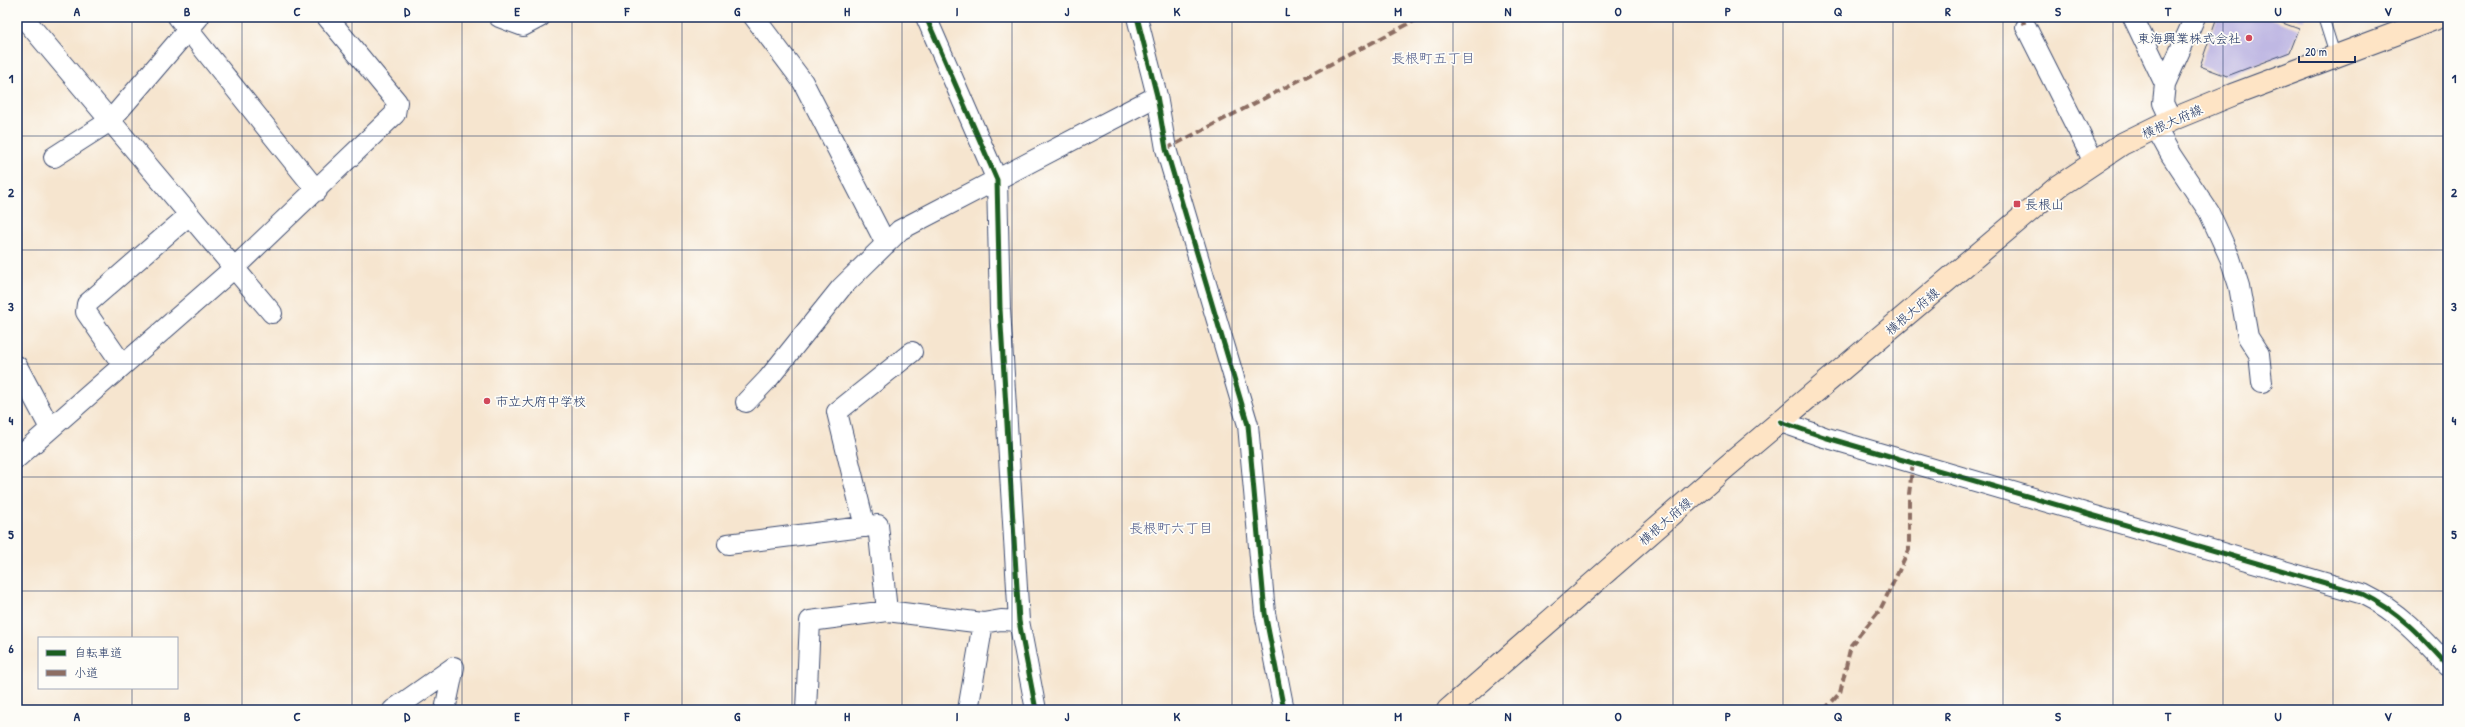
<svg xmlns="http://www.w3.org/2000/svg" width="2465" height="727" viewBox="0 0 2465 727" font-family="'Patrick Hand','Klee One',sans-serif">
<rect width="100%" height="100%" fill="#fdfcf7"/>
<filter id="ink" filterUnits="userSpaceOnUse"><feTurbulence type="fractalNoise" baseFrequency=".025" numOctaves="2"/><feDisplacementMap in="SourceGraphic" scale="8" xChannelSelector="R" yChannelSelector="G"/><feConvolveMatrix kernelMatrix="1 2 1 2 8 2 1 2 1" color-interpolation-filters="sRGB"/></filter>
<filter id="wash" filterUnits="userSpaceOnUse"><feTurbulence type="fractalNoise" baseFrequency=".012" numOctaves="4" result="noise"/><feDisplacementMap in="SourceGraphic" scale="16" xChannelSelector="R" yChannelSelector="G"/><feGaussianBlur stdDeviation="0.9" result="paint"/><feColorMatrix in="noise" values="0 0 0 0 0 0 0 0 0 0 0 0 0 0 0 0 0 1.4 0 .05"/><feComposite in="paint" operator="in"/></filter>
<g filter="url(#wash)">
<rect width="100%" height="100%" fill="#f6e5cf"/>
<g id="blocks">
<path fill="#bfb8e3" d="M 2217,17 L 2266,17 L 2299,29 L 2290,52 L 2227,76 L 2200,66 Z
M 2291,17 L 2305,17 L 2304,21 Z"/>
</g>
</g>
<g filter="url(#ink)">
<use href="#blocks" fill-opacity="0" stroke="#3c4a6f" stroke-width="1"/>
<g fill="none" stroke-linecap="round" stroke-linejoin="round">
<defs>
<path id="service" d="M 2323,17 L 2335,55"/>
<path id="minor" d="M 23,17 L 272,313
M 178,17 L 317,191
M 499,17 L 523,26 L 540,17
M 754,17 L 803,82 L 886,244
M 926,17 L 997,180 L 1000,309 L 1019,621 L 1036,710
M 1137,17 L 1157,96 L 1166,149 L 1248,425 L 1265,613 L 1284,710
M 2133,17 L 2165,84
M 2026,27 L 2094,162
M 2171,120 L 2163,103 L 2165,84 L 2195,17
M 2156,128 L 2171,155 L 2209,212 L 2230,258 L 2239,286 L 2248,337 L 2259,354 L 2262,382
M 54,157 L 110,121 L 199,17
M 122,364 L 86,312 L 87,304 L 188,216
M 17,366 L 50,428
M 746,402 L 768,379 L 841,288 L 900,230 L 1157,96
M 1781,422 L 1824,437 L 2363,594 C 2398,611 2422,637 2448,666
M 17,458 L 233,269 L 395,114 L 397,102 L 327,17
M 865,527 L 837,412 L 912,352
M 728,544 L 878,525 L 887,611
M 393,710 L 454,667 L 445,710
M 806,710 L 810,621 L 887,611 L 983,623
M 968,710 L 983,623 L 1001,620 L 1019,621"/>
<path id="secondary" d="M 1448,710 L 1725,468 L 2059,186 L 2122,144 L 2171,120 L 2232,95 L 2440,17"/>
</defs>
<use href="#service" stroke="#3c4a6f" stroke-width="12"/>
<use href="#minor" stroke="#3c4a6f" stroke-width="22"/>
<use href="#secondary" stroke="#3c4a6f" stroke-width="24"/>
<use href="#service" stroke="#fff" stroke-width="10"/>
<use href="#minor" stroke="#fff" stroke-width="20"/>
<use href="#secondary" stroke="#fee4c5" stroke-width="22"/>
<path stroke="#8d6e63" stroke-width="4" stroke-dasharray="8 4" stroke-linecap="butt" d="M 2021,17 L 2026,27
M 1166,149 L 1422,17
M 1824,710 L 1840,693 L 1851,645 L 1880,610 L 1909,550 L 1909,494 L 1913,462"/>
<defs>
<path id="cycleway" d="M 926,17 L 997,180 L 1000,309 L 1019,621 L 1036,710
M 1137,17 L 1157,96 L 1166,149 L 1248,425 L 1265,613 L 1284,710
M 1781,422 L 1824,437 L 2363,594 C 2398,611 2422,637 2448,666"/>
</defs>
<use href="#cycleway" stroke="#fdfcf7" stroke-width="8"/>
<use href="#cycleway" stroke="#1b5e20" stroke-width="5"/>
</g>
</g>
<path fill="none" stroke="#1b2f5e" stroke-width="1" stroke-opacity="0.55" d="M 132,17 L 132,638M 242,17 L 242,710M 352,17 L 352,710M 462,17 L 462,710M 572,17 L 572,710M 682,17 L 682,710M 792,17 L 792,710M 902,17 L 902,710M 1012,17 L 1012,710M 1122,17 L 1122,710M 1232,17 L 1232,710M 1343,17 L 1343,710M 1453,17 L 1453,710M 1563,17 L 1563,710M 1673,17 L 1673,710M 1783,17 L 1783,710M 1893,17 L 1893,710M 2003,17 L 2003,710M 2113,17 L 2113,710M 2223,17 L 2223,710M 2333,17 L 2333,710M 17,136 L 2448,136M 17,250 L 2448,250M 17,364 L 2448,364M 17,477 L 2448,477M 17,591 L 2448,591M 132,688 L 132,710"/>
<g fill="#d1495b" stroke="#fdfcf7" stroke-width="1.5">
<circle cx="2249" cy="38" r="4"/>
<rect x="2013" y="200" width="8" height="8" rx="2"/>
<circle cx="487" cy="401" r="4"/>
</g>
<g text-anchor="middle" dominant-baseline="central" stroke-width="3.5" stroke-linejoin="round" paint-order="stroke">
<g font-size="13" fill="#1b2f5e" stroke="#fdfcf7" text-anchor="start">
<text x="2241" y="38" text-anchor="end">東海興業株式会社</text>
<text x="2025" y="204">長根山</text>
<text x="495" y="401">市立大府中学校</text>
</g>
<g font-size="13" fill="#1b2f5e" stroke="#fdfcf7">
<text transform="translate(2172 121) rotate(-24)">横根大府線</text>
<text transform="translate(1912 311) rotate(-40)">横根大府線</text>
<text transform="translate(1665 521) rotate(-41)">横根大府線</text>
</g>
<g font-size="14" fill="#545f8d" stroke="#fdfcf7">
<text x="1433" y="57">長根町五丁目</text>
<text x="1171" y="527">長根町六丁目</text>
</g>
</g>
<rect width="2465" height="727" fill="none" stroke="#fdfcf7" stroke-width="44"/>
<rect x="38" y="637" width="140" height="52" fill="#fdfcf7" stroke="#a3aaba"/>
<rect x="46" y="650" width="20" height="6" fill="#1b5e20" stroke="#a3aaba"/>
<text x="74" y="657" font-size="12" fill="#1b2f5e">自転車道</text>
<rect x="46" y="670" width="20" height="6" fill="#8d6e63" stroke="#a3aaba"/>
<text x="74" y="677" font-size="12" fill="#1b2f5e">小道</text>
<path d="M2299 56v6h56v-6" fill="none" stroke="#1b2f5e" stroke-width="2"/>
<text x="2305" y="56" font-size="12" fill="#1b2f5e" stroke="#fdfcf7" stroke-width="3" paint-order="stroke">20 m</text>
<rect x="22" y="22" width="2421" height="683" fill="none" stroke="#1b2f5e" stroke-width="1.5"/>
<g font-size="13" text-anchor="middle" font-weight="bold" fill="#1b2f5e">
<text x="77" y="16">A</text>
<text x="187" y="16">B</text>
<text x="297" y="16">C</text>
<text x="407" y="16">D</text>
<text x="517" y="16">E</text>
<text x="627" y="16">F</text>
<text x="737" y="16">G</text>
<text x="847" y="16">H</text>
<text x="957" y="16">I</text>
<text x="1067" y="16">J</text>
<text x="1177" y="16">K</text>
<text x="1288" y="16">L</text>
<text x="1398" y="16">M</text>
<text x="1508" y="16">N</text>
<text x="1618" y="16">O</text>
<text x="1728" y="16">P</text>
<text x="1838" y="16">Q</text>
<text x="1948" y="16">R</text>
<text x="2058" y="16">S</text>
<text x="2168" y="16">T</text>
<text x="2278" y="16">U</text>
<text x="2388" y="16">V</text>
<text x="11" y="83">1</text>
<text x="2454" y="83">1</text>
<text x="11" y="197">2</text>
<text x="2454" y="197">2</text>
<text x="11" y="311">3</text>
<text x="2454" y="311">3</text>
<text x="11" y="425">4</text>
<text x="2454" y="425">4</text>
<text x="11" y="539">5</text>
<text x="2454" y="539">5</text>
<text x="11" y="653">6</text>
<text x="2454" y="653">6</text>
<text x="77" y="721">A</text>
<text x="187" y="721">B</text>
<text x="297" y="721">C</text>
<text x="407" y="721">D</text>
<text x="517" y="721">E</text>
<text x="627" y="721">F</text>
<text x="737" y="721">G</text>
<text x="847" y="721">H</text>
<text x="957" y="721">I</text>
<text x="1067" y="721">J</text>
<text x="1177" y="721">K</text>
<text x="1288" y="721">L</text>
<text x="1398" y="721">M</text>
<text x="1508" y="721">N</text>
<text x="1618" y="721">O</text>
<text x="1728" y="721">P</text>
<text x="1838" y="721">Q</text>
<text x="1948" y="721">R</text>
<text x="2058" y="721">S</text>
<text x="2168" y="721">T</text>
<text x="2278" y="721">U</text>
<text x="2388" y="721">V</text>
</g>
</svg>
